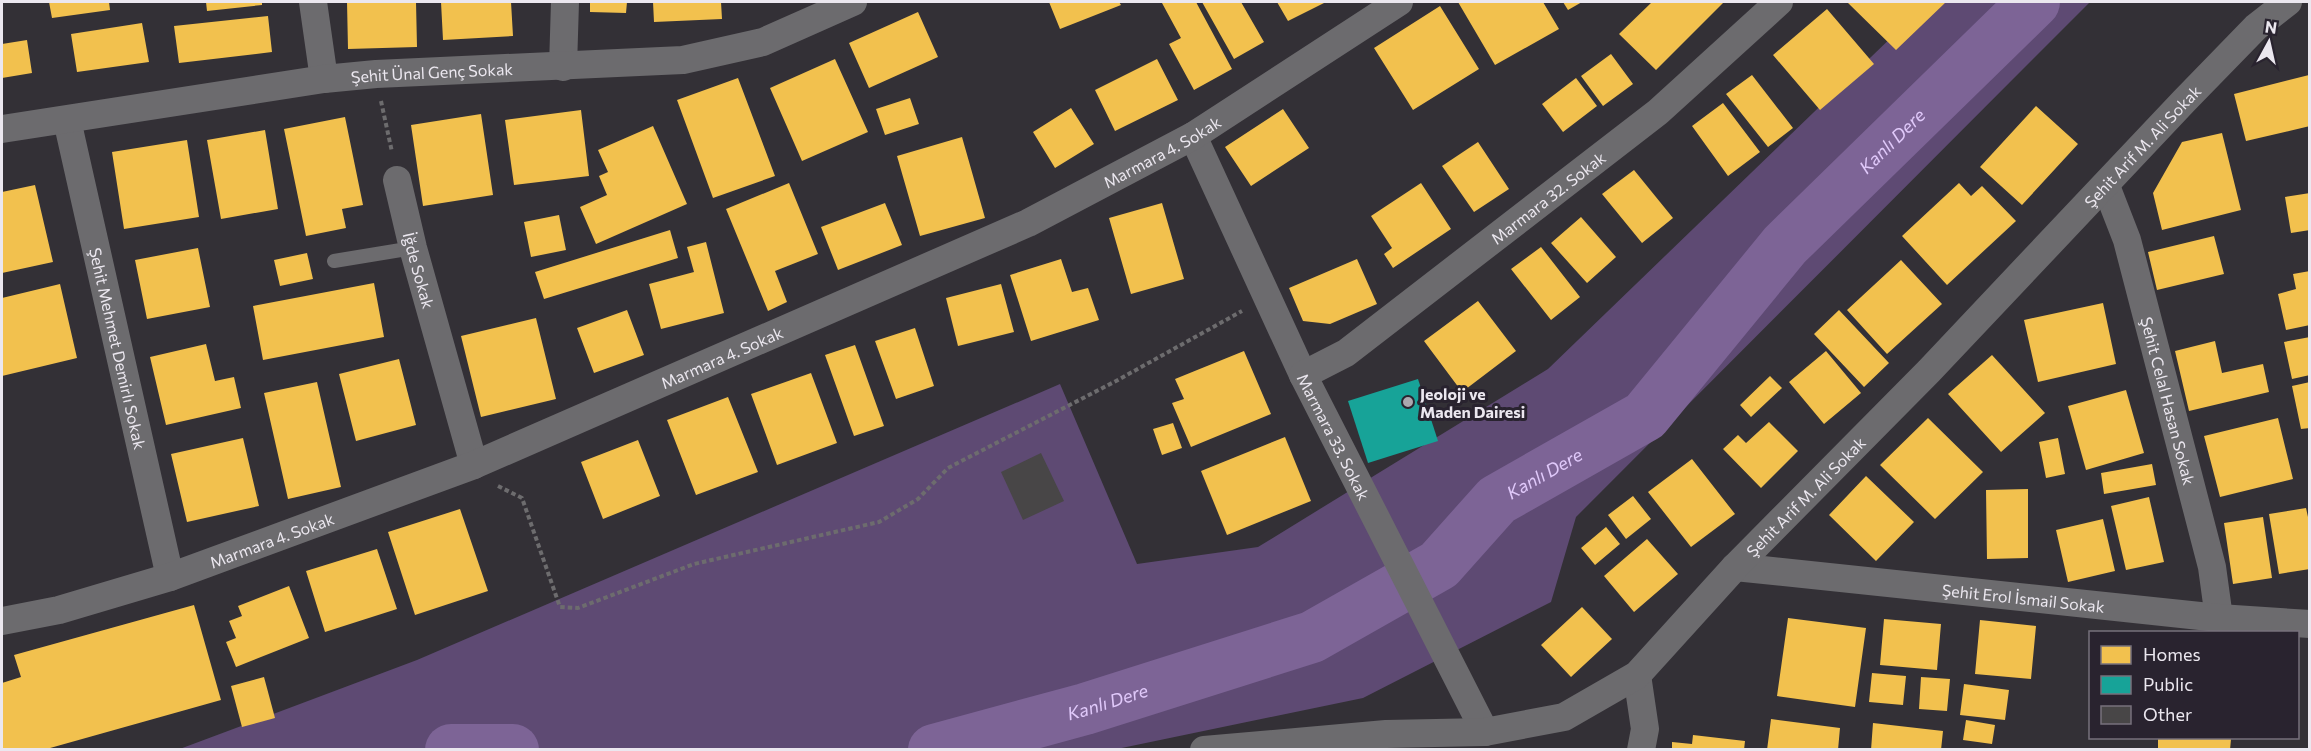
<svg xmlns="http://www.w3.org/2000/svg" width="2311" height="751" viewBox="0 0 2311 751" font-family="Commissioner,sans-serif">
<rect width="100%" height="100%" fill="#333036"/>
<path fill="#5e4a73" d="M 1928,2 L 2090,2 L 1576,517 L 1551,602 L 1363,698 L 1112,750 L 177,750 L 417,660 L 1060,384 L 1137,564 L 1258,547 L 1548,369 Z"/>
<path fill="#f2c14e" d="M 49,2 L 109,2 L 110,10 L 52,18 Z
M 206,2 L 262,2 L 262,5 L 207,11 Z
M 347,2 L 416,2 L 417,47 L 348,49 Z
M 441,2 L 511,2 L 513,36 L 443,40 Z
M 590,2 L 627,2 L 626,13 L 590,12 Z
M 653,2 L 721,2 L 722,19 L 654,22 Z
M 1049,2 L 1119,2 L 1121,5 L 1060,29 Z
M 1164,2 L 1196,2 L 1232,69 L 1194,90 L 1169,44 L 1181,38 L 1162,3 Z
M 1202,2 L 1241,2 L 1264,42 L 1234,59 Z
M 1277,2 L 1326,2 L 1288,21 Z
M 1458,2 L 1543,2 L 1559,29 L 1495,65 Z
M 1563,2 L 1582,2 L 1568,10 Z
M 1652,2 L 1724,2 L 1656,70 L 1619,34 Z
M 1847,2 L 1946,2 L 1896,50 Z
M 1440,6 L 1479,69 L 1413,110 L 1374,48 Z
M 1827,9 L 1874,64 L 1820,110 L 1773,55 Z
M 918,12 L 938,57 L 869,88 L 849,43 Z
M 268,16 L 272,52 L 179,63 L 174,26 Z
M 142,23 L 149,62 L 77,72 L 71,34 Z
M 27,40 L 32,73 L 2,78 L 2,44 Z
M 1611,54 L 1633,84 L 1603,106 L 1581,76 Z
M 835,59 L 868,132 L 802,161 L 770,88 Z
M 1157,59 L 1178,100 L 1115,131 L 1095,90 Z
M 1752,75 L 1793,128 L 1768,147 L 1726,94 Z
M 2309,75 L 2310,126 L 2246,141 L 2234,94 Z
M 738,78 L 775,176 L 713,198 L 677,100 Z
M 1576,78 L 1597,106 L 1563,132 L 1542,104 Z
M 910,98 L 919,124 L 885,135 L 876,109 Z
M 1723,103 L 1760,152 L 1728,176 L 1692,126 Z
M 2036,106 L 2078,144 L 2022,205 L 1980,167 Z
M 1071,108 L 1094,144 L 1055,168 L 1033,132 Z
M 1283,109 L 1309,148 L 1251,186 L 1225,147 Z
M 581,110 L 589,176 L 514,185 L 505,120 Z
M 481,114 L 493,195 L 423,206 L 411,125 Z
M 345,117 L 363,205 L 342,209 L 346,228 L 306,236 L 284,129 Z
M 653,126 L 687,204 L 596,244 L 580,207 L 607,195 L 599,176 L 608,172 L 598,150 Z
M 265,130 L 278,209 L 221,219 L 207,140 Z
M 2222,133 L 2241,210 L 2162,230 L 2153,193 L 2182,142 Z
M 962,137 L 985,218 L 920,236 L 897,156 Z
M 187,140 L 199,217 L 124,229 L 112,152 Z
M 1478,142 L 1509,189 L 1474,212 L 1442,166 Z
M 1634,170 L 1673,218 L 1642,243 L 1602,194 Z
M 789,183 L 818,254 L 775,271 L 787,302 L 768,311 L 726,209 Z
M 1421,183 L 1451,229 L 1393,268 L 1384,254 L 1392,248 L 1371,216 Z
M 1959,183 L 1971,196 L 1982,186 L 2016,221 L 1947,285 L 1902,236 Z
M 35,185 L 53,262 L 2,273 L 2,192 Z
M 2310,193 L 2310,230 L 2291,233 L 2285,197 Z
M 885,203 L 902,245 L 838,270 L 821,227 Z
M 1162,203 L 1184,279 L 1131,294 L 1109,218 Z
M 559,215 L 566,250 L 531,257 L 524,222 Z
M 1581,217 L 1616,257 L 1587,283 L 1551,243 Z
M 670,230 L 678,258 L 544,299 L 535,272 Z
M 2214,236 L 2224,274 L 2157,290 L 2148,252 Z
M 706,242 L 724,313 L 661,329 L 649,284 L 694,272 L 687,247 Z
M 1541,247 L 1580,297 L 1551,320 L 1511,269 Z
M 198,248 L 210,307 L 147,319 L 135,260 Z
M 307,253 L 313,279 L 280,286 L 274,260 Z
M 1061,259 L 1072,292 L 1088,288 L 1099,320 L 1031,341 L 1010,275 Z
M 1357,259 L 1377,304 L 1330,324 L 1303,321 L 1289,288 Z
M 1901,260 L 1942,304 L 1887,354 L 1847,310 Z
M 2310,271 L 2310,325 L 2286,330 L 2278,294 L 2296,289 L 2293,274 Z
M 374,283 L 384,337 L 263,360 L 253,306 Z
M 60,284 L 77,358 L 2,376 L 2,298 Z
M 1001,284 L 1014,332 L 958,346 L 946,298 Z
M 1478,301 L 1516,351 L 1462,392 L 1424,341 Z
M 2103,303 L 2116,364 L 2038,382 L 2024,320 Z
M 627,310 L 644,355 L 594,373 L 577,328 Z
M 1839,310 L 1889,363 L 1864,387 L 1814,334 Z
M 536,318 L 556,399 L 481,417 L 461,336 Z
M 915,328 L 934,386 L 896,399 L 875,341 Z
M 2310,337 L 2310,375 L 2292,379 L 2284,342 Z
M 2215,341 L 2222,373 L 2263,364 L 2269,392 L 2189,411 L 2175,351 Z
M 206,344 L 215,381 L 234,377 L 241,408 L 166,425 L 150,357 Z
M 855,345 L 884,426 L 854,436 L 825,355 Z
M 1244,351 L 1271,414 L 1191,447 L 1172,403 L 1184,399 L 1175,379 Z
M 1826,351 L 1861,393 L 1824,424 L 1789,382 Z
M 1992,355 L 2045,413 L 2001,452 L 1948,394 Z
M 399,359 L 416,425 L 356,441 L 339,374 Z
M 811,373 L 837,443 L 777,465 L 751,394 Z
M 1770,376 L 1782,388 L 1751,417 L 1740,405 Z
M 317,382 L 341,487 L 288,499 L 264,393 Z
M 2310,382 L 2310,428 L 2301,429 L 2292,386 Z
M 2126,390 L 2144,453 L 2086,470 L 2068,406 Z
M 728,397 L 758,472 L 696,495 L 667,420 Z
M 1928,418 L 1983,472 L 1935,519 L 1880,465 Z
M 2278,418 L 2293,479 L 2220,497 L 2204,436 Z
M 1769,422 L 1798,451 L 1761,488 L 1723,449 L 1738,435 L 1746,443 Z
M 1173,423 L 1182,448 L 1162,455 L 1153,429 Z
M 1285,437 L 1311,501 L 1227,535 L 1201,471 Z
M 243,438 L 259,506 L 187,522 L 171,454 Z
M 2058,438 L 2065,474 L 2046,478 L 2039,442 Z
M 638,440 L 660,496 L 603,519 L 581,462 Z
M 1692,459 L 1735,514 L 1691,547 L 1648,492 Z
M 2152,464 L 2156,485 L 2104,494 L 2101,473 Z
M 1866,476 L 1914,522 L 1876,561 L 1829,515 Z
M 2028,489 L 2028,558 L 1987,559 L 1986,490 Z
M 1633,496 L 1651,519 L 1626,539 L 1608,515 Z
M 2149,497 L 2164,562 L 2126,570 L 2111,506 Z
M 2306,508 L 2310,526 L 2310,569 L 2279,574 L 2269,514 Z
M 460,509 L 488,591 L 415,615 L 388,532 Z
M 2263,517 L 2272,578 L 2233,584 L 2224,523 Z
M 2103,519 L 2115,571 L 2068,582 L 2056,530 Z
M 1606,527 L 1620,544 L 1595,565 L 1581,548 Z
M 1647,539 L 1678,574 L 1634,612 L 1604,576 Z
M 377,549 L 397,609 L 325,632 L 306,571 Z
M 289,586 L 309,638 L 236,667 L 226,642 L 236,638 L 229,621 L 242,616 L 238,606 Z
M 194,605 L 221,700 L 43,750 L 2,750 L 2,683 L 21,677 L 14,655 Z
M 1582,607 L 1612,639 L 1571,677 L 1541,645 Z
M 1788,618 L 1866,628 L 1855,707 L 1777,696 Z
M 1884,619 L 1941,624 L 1937,670 L 1880,665 Z
M 1980,620 L 2036,626 L 2031,679 L 1975,674 Z
M 1872,673 L 1906,676 L 1903,705 L 1869,702 Z
M 264,677 L 275,718 L 242,727 L 231,686 Z
M 1921,677 L 1950,679 L 1947,711 L 1919,709 Z
M 1964,684 L 2009,690 L 2005,720 L 1960,715 Z
M 1771,719 L 1840,728 L 1838,750 L 1767,750 Z
M 1966,720 L 1995,725 L 1992,744 L 1963,740 Z
M 1873,723 L 1943,731 L 1941,750 L 1871,750 Z
M 1693,735 L 1745,741 L 1744,750 L 1672,750 L 1672,742 L 1692,744 Z
M 2158,738 L 2223,738 L 2231,739 L 2230,750 L 2158,750 Z"/>
<path fill="#17a398" d="M 1418,379 L 1438,441 L 1368,463 L 1348,401 Z"/>
<g fill="none" stroke-linecap="round" stroke-linejoin="round">
<g stroke="#7d6496" stroke-width="52">
<path d="M 451,750 L 513,750"/>
<path id="s1" d="M 934,750 L 1085,709 L 1312,637 L 1439,565 L 1497,500 L 1645,416 L 1785,245 L 2034,2"/>
</g>
</g>
<path fill="#484647" d="M 1041,453 L 1064,501 L 1023,520 L 1001,472 Z"/>
<g fill="none" stroke-linecap="round" stroke-linejoin="round">
<path stroke="#6d6c6e" stroke-width="4" stroke-dasharray="4.5 3" stroke-linecap="butt" d="M 381,101 L 392,152
M 498,486 L 522,498 L 560,607 L 578,608 L 694,564 L 879,522 L 918,499 L 948,468 L 1116,381 L 1242,311"/>
<path stroke="#6c6b6e" stroke-width="14" d="M 334,261 L 413,248"/>
<g stroke="#6c6b6e" stroke-width="28">
<path d="M 313,2 L 324,79"/>
<path d="M 563,67 L 565,2"/>
<path id="s2" d="M 67,120 L 170,577"/>
<path id="s3" d="M 2,129 L 324,79 L 376,74 L 683,60 L 763,42 L 853,2"/>
<path id="s4" d="M 1193,136 L 1303,375 L 1485,732"/>
<path id="s5" d="M 397,180 L 413,248 L 474,465"/>
<path id="s6" d="M 2106,186 L 2127,240 L 2212,567 L 2219,618"/>
<path id="s7" d="M 1303,375 L 1346,353 L 1658,112 L 1779,2"/>
<path id="s8" d="M 1735,567 L 2219,618 L 2310,624"/>
<path id="s9" d="M 2,621 L 59,610 L 170,577 L 474,465 L 1028,223 L 1193,136 L 1399,2"/>
<path d="M 1637,675 L 1645,729 L 1641,750"/>
<path id="s10" d="M 1204,750 L 1386,734 L 1485,732 L 1564,717 L 1637,675 L 1735,567 L 1929,371 L 2184,101 L 2256,27 L 2288,2"/>
</g>
</g>
<circle fill="#aba7ae" stroke="#29232f" stroke-width="2" cx="1408" cy="402" r="6"/>
<g text-anchor="middle" dominant-baseline="central" stroke-width="6" stroke-linejoin="round" paint-order="stroke">
<g font-size="16" fill="#ebe7ef" stroke="#29232f">
<text stroke="none"><textPath href="#s3" startOffset="434">Şehit Ünal Genç Sokak</textPath></text>
<text stroke="none"><textPath href="#s10" startOffset="1178">Şehit Arif M. Ali Sokak</textPath></text>
<text stroke="none"><textPath href="#s9" startOffset="1254">Marmara 4. Sokak</textPath></text>
<text stroke="none"><textPath href="#s7" startOffset="303">Marmara 32. Sokak</textPath></text>
<text stroke="none"><textPath href="#s5" startOffset="93">İğde Sokak</textPath></text>
<text stroke="none"><textPath href="#s2" startOffset="234">Şehit Mehmet Demirlı Sokak</textPath></text>
<text stroke="none"><textPath href="#s9" startOffset="768">Marmara 4. Sokak</textPath></text>
<text stroke="none"><textPath href="#s6" startOffset="224">Şehit Celal Hasan Sokak</textPath></text>
<text stroke="none"><textPath href="#s4" startOffset="332">Marmara 33. Sokak</textPath></text>
<text stroke="none"><textPath href="#s10" startOffset="692">Şehit Arif M. Ali Sokak</textPath></text>
<text stroke="none"><textPath href="#s9" startOffset="282">Marmara 4. Sokak</textPath></text>
<text stroke="none"><textPath href="#s8" startOffset="290">Şehit Erol İsmail Sokak</textPath></text>
</g>
<g font-size="16" font-weight="bold" fill="#ebe7ef" stroke="#29232f" text-anchor="start">
<text x="1420" y="393">Jeoloji ve<tspan x="1420" dy="18">Maden Dairesi</tspan></text>
</g>
<g font-size="18" font-style="italic" fill="#e0c9fa" stroke="#29232f">
<text stroke="none"><textPath href="#s1" startOffset="1168">Kanlı Dere</textPath></text>
<text stroke="none"><textPath href="#s1" startOffset="682">Kanlı Dere</textPath></text>
<text stroke="none"><textPath href="#s1" startOffset="180">Kanlı Dere</textPath></text>
</g>
</g>
<rect width="2311" height="751" fill="none" stroke="#ebe7ef" stroke-width="6"/>
<rect x="2089" y="631" width="210" height="108" fill="#29232f" stroke="#77717c" stroke-width="1.5"/>
<rect x="2101" y="646" width="30" height="18" fill="#f2c14e" stroke="#77717c" stroke-width="1.5"/>
<text x="2143" y="661" font-size="18" fill="#ebe7ef">Homes</text>
<rect x="2101" y="676" width="30" height="18" fill="#17a398" stroke="#77717c" stroke-width="1.5"/>
<text x="2143" y="691" font-size="18" fill="#ebe7ef">Public</text>
<rect x="2101" y="706" width="30" height="18" fill="#484647" stroke="#77717c" stroke-width="1.5"/>
<text x="2143" y="721" font-size="18" fill="#ebe7ef">Other</text>
<g transform="translate(2269 42) rotate(8)" stroke="#29232f" stroke-width="4.5" paint-order="stroke">
<path d="M0-4.5L10 22L0 15L-10 22Z" fill="#ebe7ef"/>
<text y="-9" font-size="16" font-weight="bold" text-anchor="middle" fill="#ebe7ef">N</text>
</g>
</svg>
